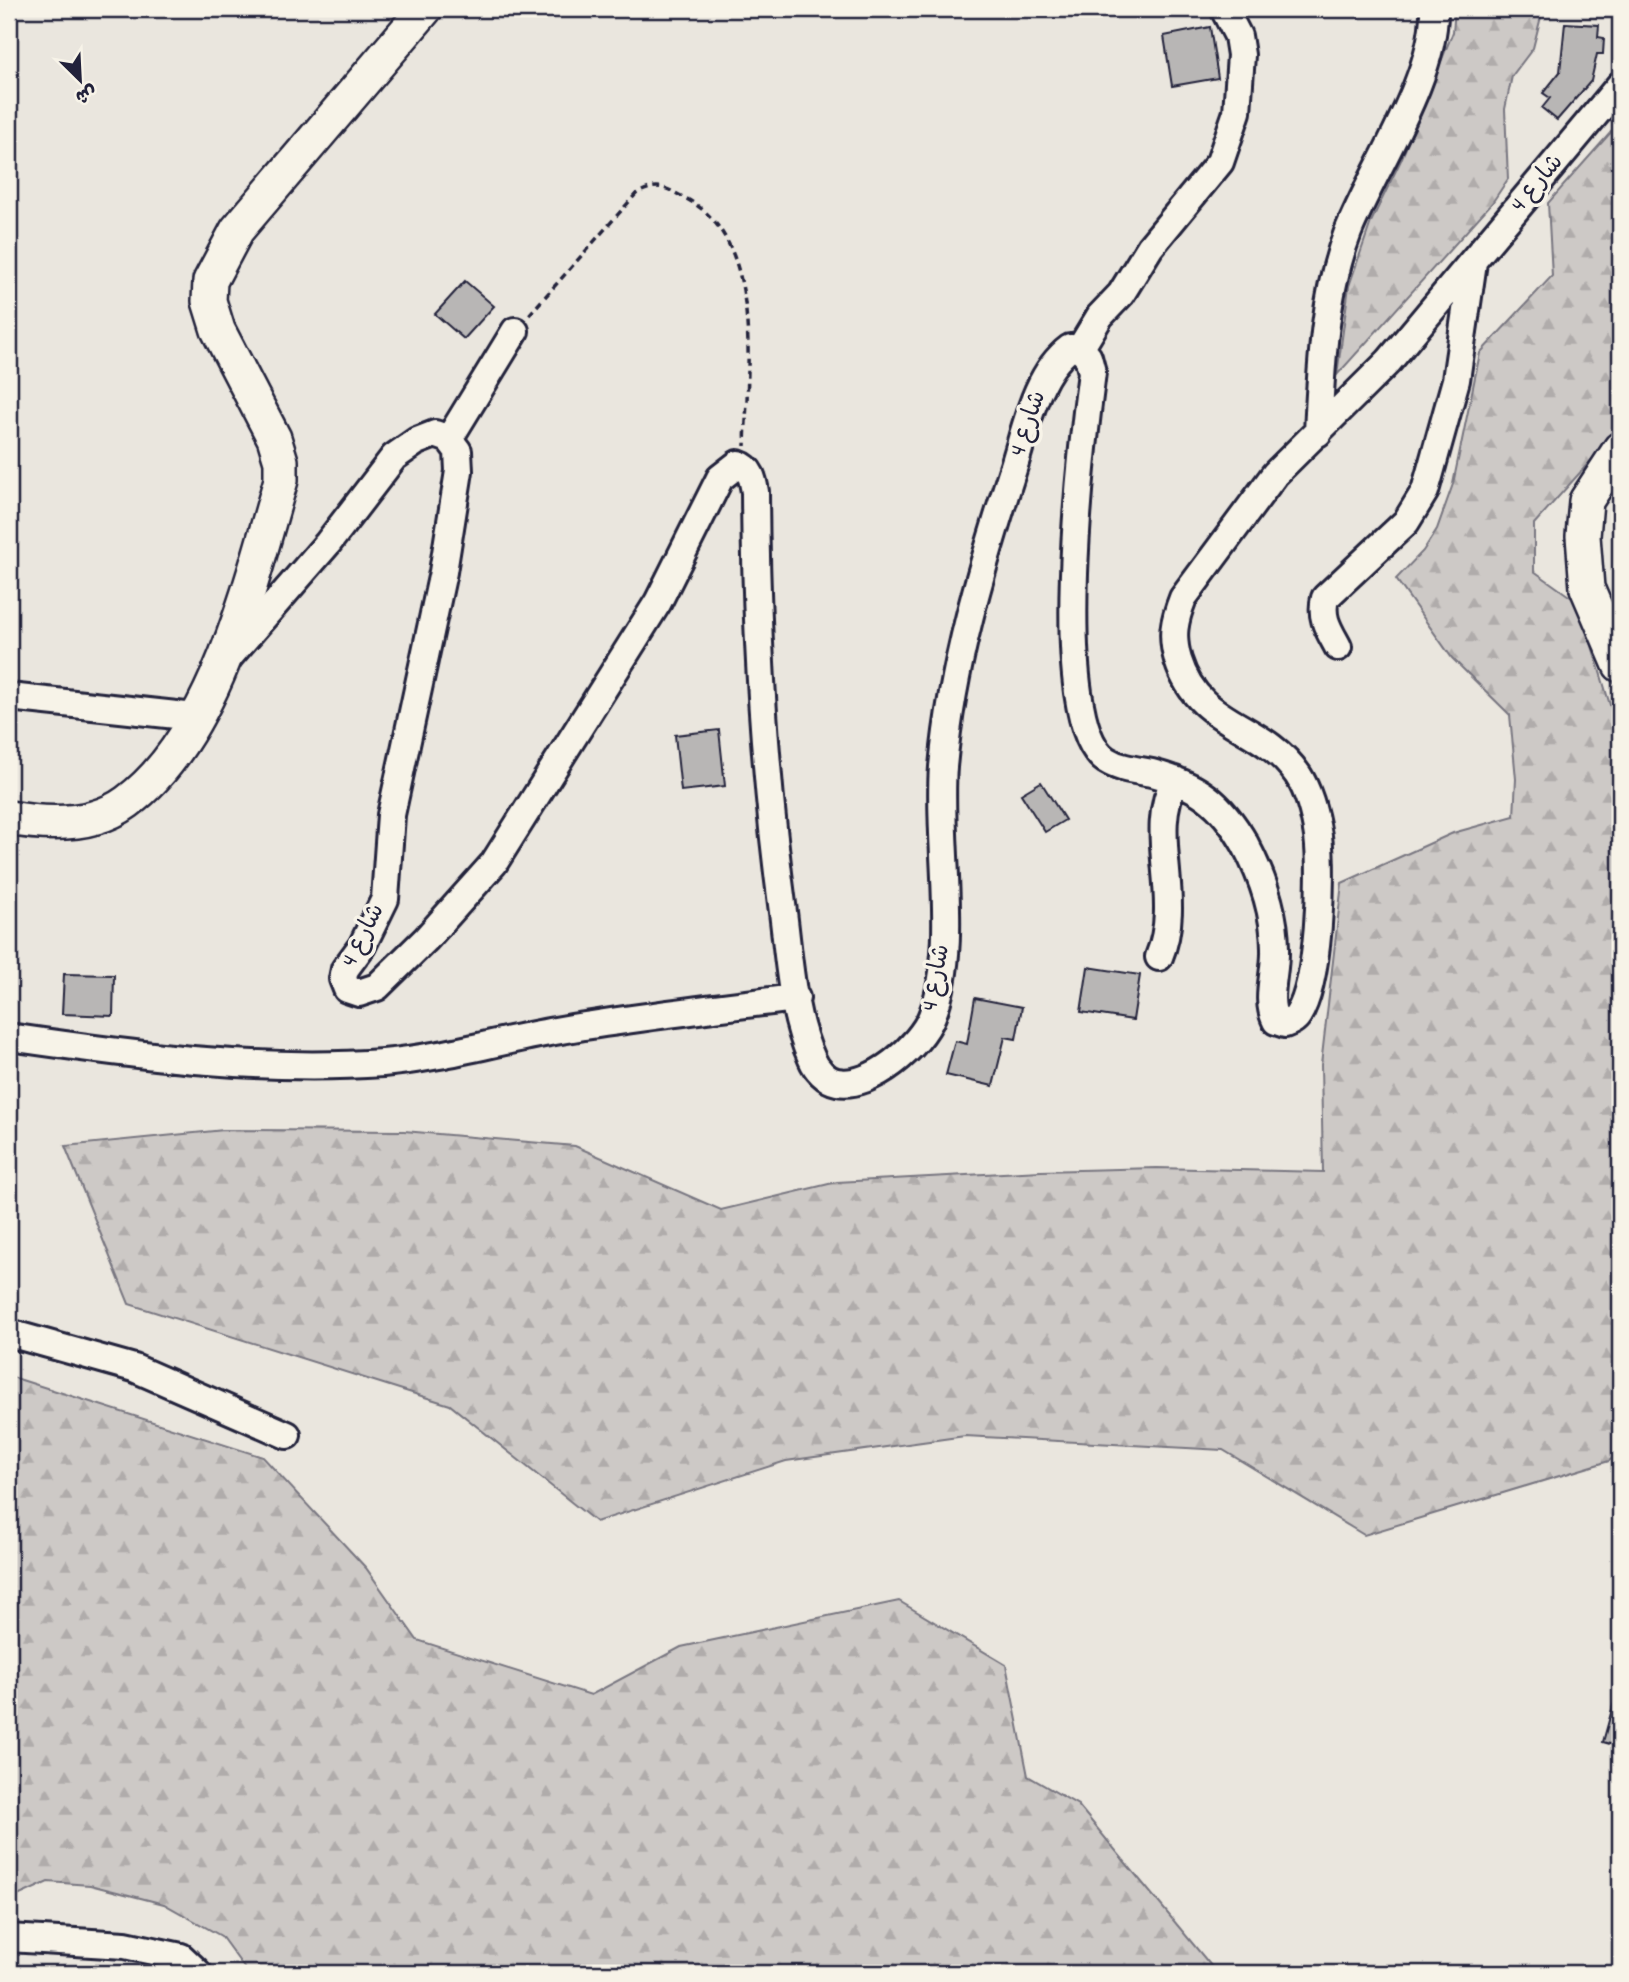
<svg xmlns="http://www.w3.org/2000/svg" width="1629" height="1982" viewBox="0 0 1629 1982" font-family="Dekko,'Playpen Sans Arabic',sans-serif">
<defs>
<pattern id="forest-firs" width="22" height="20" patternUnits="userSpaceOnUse" patternTransform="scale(1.75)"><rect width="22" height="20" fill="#cdc9c6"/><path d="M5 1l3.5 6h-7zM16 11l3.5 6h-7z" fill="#b0acab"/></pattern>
</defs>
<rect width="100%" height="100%" fill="#eae6de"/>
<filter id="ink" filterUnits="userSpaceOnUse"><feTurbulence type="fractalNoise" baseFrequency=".0143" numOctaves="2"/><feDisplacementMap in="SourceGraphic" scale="14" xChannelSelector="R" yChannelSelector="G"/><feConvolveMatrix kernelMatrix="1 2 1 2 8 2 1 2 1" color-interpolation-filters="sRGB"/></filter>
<g filter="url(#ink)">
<path fill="url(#forest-firs)" stroke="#787680" stroke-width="2" d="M 1455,9 L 1543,9 L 1533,48 L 1512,76 L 1505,109 L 1508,179 L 1492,203 L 1337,375 L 1349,286 L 1371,222 L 1401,160 L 1453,32 Z
M 1620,122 L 1620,428 L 1534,524 L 1534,571 L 1579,603 L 1620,738 L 1620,1452 L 1609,1461 L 1364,1535 L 1223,1450 L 965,1436 L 786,1461 L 596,1522 L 450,1405 L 129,1304 L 65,1146 L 224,1130 L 404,1131 L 575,1146 L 721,1210 L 837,1182 L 1041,1171 L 1157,1168 L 1323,1172 L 1321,1065 L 1342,883 L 1453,833 L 1514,816 L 1516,779 L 1510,715 L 1452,658 L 1396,579 L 1423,551 L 1437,529 L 1453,484 L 1480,353 L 1552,276 L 1548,203 Z
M 9,1376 L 263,1457 L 366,1568 L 417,1640 L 591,1695 L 681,1647 L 899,1601 L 1006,1665 L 1028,1776 L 1078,1805 L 1217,1973 L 248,1973 L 221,1936 L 164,1904 L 90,1885 L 48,1882 L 9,1900 Z"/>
<path fill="#b8b6b5" stroke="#22223b" stroke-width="2" d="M 1565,23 L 1599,25 L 1598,37 L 1604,38 L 1603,54 L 1597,54 L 1591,81 L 1557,120 L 1542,108 L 1550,98 L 1543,93 L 1560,72 Z
M 1210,27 L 1218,78 L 1172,86 L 1164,36 Z
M 465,281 L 494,306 L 464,339 L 435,314 Z
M 719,730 L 725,786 L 681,791 L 675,735 Z
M 1041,782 L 1065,820 L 1045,832 L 1021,794 Z
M 1088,967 L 1140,975 L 1133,1020 L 1081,1012 Z
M 64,974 L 114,975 L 113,1016 L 62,1014 Z
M 975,998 L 1022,1007 L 1016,1039 L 1005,1037 L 993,1086 L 946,1075 L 955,1041 L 967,1044 Z
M 1616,1695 L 1620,1696 L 1620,1747 L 1603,1742 Z"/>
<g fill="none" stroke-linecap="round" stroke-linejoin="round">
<defs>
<path id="minor" d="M 1080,349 L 1100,316 L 1121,294 L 1150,247 L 1220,162 L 1237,112 L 1241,55 L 1238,36 L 1224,9
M 1318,433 C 1321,368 1324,294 1348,232 C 1373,169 1436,77 1434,9
M 449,439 L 515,331
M 1338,647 C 1329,630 1320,618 1325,598 L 1406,522 L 1425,491 L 1456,380 L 1473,262
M 229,657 L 328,543 L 394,457 L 417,441 L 435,434 L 449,439 L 458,451 L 459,471 L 443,572 L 391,815 L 385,899 L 362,946 L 345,969 L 343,979 L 347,989 L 359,993 L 377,987 L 426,939 L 494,863 L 658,602 L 720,478 L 738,464 C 751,468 753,480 755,492 C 756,633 764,772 783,912 C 789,959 792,1016 812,1059 C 816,1069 826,1080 837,1082 C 871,1089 921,1045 932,1016 C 960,945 937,844 943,767 C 952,665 982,566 1013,469 C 1026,429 1035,374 1070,348 L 1080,349 L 1088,357 L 1092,372 C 1083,440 1048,722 1106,760 C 1120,769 1136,770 1152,773 C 1198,785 1221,802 1245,844 C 1262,876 1275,912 1275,949 C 1276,974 1265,999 1276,1021 L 1285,1024 C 1290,1022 1295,1020 1298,1015 C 1319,983 1323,875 1318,836 C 1315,816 1309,792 1298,775 C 1261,721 1199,728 1178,660 C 1171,636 1174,621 1183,598 L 1275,474 L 1389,361 L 1620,85
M 9,697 L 195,717
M 1159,957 C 1184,897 1146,833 1175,780
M 9,1037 C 132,1055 259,1072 383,1063 C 442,1058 497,1041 555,1031 C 635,1017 715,1008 796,998
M 9,1333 L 134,1368 L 287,1435
M 9,1938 L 125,1945 L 181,1957 L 198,1973"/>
<path id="major" d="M 1620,449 L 1586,501 L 1583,536 L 1587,588 L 1620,665
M 9,818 C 47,825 93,827 127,802 C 216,736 251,582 281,480 L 281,461 L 274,438 L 218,330 L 209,301 L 210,281 L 237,230 L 425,9"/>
</defs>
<use href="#minor" stroke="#22223b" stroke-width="32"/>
<use href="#major" stroke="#22223b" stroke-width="38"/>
<path stroke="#22223b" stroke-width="3.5" stroke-dasharray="7 5" stroke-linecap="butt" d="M 529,315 L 636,194 C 658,182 664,187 685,198 C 765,239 747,371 745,446"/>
<use href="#minor" stroke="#f7f3e8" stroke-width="26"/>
<use href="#major" stroke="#f7f3e8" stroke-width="33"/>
</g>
</g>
<g text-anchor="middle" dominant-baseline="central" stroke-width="7" stroke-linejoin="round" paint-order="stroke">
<g font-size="24" fill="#22223b" stroke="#f7f3e8">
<text transform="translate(1538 184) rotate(-50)">شارع 4</text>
<text transform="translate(1029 424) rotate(-71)">شارع 4</text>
<text transform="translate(364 936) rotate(-63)">شارع 4</text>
<text transform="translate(937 978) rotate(-79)">شارع 4</text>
</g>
</g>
<rect width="1629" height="1982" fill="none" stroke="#f7f3e8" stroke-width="35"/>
<rect x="18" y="18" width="1594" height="1947" fill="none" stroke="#22223b" stroke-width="2.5" filter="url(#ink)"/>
<g transform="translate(80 80) rotate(156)" stroke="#f7f3e8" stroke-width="5" paint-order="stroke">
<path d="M0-5L12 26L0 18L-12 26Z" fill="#22223b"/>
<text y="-10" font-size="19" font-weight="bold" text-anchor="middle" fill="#22223b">ش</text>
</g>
</svg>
